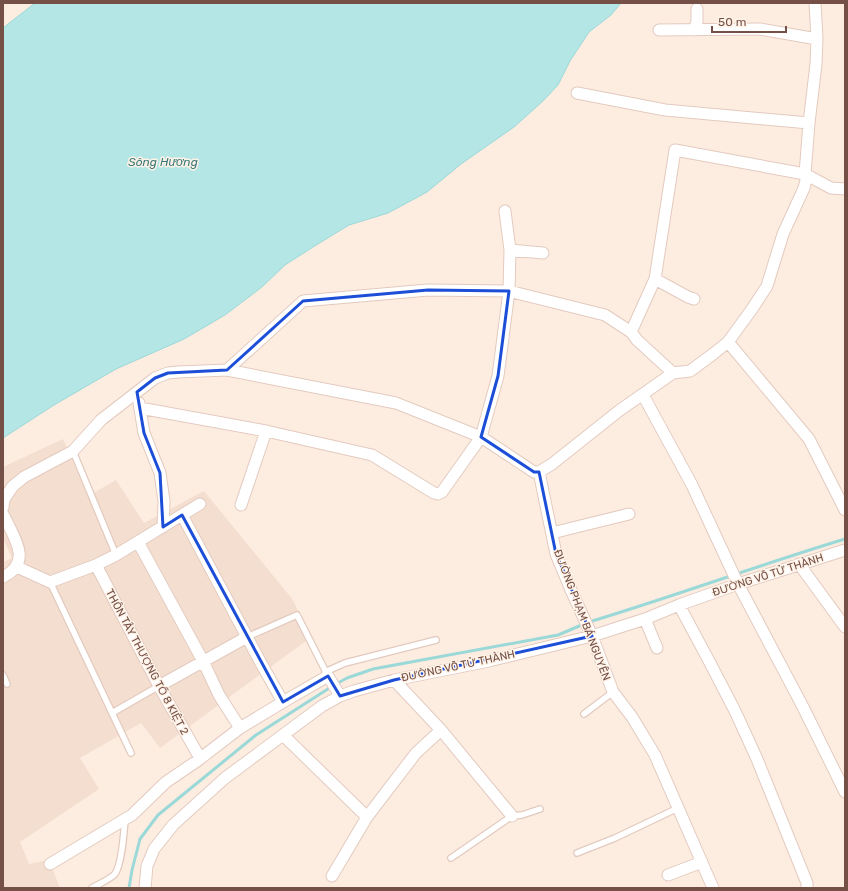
<svg xmlns="http://www.w3.org/2000/svg" width="848" height="891" viewBox="0 0 848 891" font-family="Rubik,sans-serif">
<rect width="100%" height="100%" fill="#fdede1"/>
<path fill="#f4decf" d="M 63,439 L 88,496 L 116,480 L 144,523 L 204,491 L 293,600 L 310,638 L 160,748 L 141,723 L 80,758 L 99,789 L 20,842 L 29,864 L 49,860 L 60,888 L 3,888 L 3,562 L 12,558 L 3,538 L 3,467 Z"/>
<path fill="#b5e6e6" stroke="#9bd8d8" d="M 35,3 L 621,3 L 611,15 L 589,32 L 570,61 L 558,85 L 543,101 L 514,127 L 461,164 L 427,192 L 388,213 L 349,225 L 313,247 L 285,265 L 262,287 L 225,315 L 184,339 L 116,369 L 54,405 L 3,438 L 3,28 Z"/>
<g fill="none" stroke-linecap="round" stroke-linejoin="round">
<path stroke="#9bd8d8" stroke-width="3" d="M 589,622 C 675,596 759,565 845,539
M 336,684 L 347,678 L 373,669 L 558,635 L 584,624
M 129,888 L 132,870 L 140,839 L 158,815 L 256,735 L 331,687"/>
<defs>
<path id="service" d="M 73,451 L 116,555
M 50,582 L 131,753
M 247,637 L 297,615 L 328,676
M 325,672 L 345,663 L 436,640
M 3,675 L 7,684
M 112,713 L 159,686
M 584,714 L 613,692
M 577,853 L 615,838 L 678,808
M 451,858 L 512,816 L 522,815 L 540,809
M 92,888 C 99,884 108,880 114,875 C 122,867 124,831 125,819"/>
<path id="minor" d="M 659,30 L 760,29 L 817,39
M 694,30 L 697,22 L 697,9
M 577,93 L 665,110 L 809,123
M 805,174 L 809,123 L 816,64 L 817,39 L 815,3
M 510,250 L 543,253
M 655,279 L 688,297 L 694,299
M 631,332 L 637,340 L 673,373 L 620,410 L 552,464 L 539,472 L 556,554 L 571,590 L 592,636 L 613,692 L 632,717 L 655,755 L 713,888
M 728,342 L 809,439 L 845,510
M 227,370 L 396,403 L 481,437 L 534,472 L 539,472
M 673,373 L 690,371 L 713,354 L 728,342 L 752,309 L 767,286 L 783,234 L 804,188 L 807,176
M 643,395 L 692,485 L 738,584 L 803,707 L 845,792
M 139,403 L 144,433 L 160,473 L 164,501 L 163,527
M 140,408 L 266,431 L 372,455 L 434,493 L 438,494 L 442,492 L 481,437 L 498,376 L 509,291 L 510,250 L 505,211
M 241,505 L 266,431
M 3,507 L 4,499 L 13,486 L 24,477 L 73,451 L 101,420 L 155,378 L 168,373 L 178,372 L 227,370 L 303,301 L 428,290 L 509,291 L 605,315 L 631,332 L 655,279 L 675,150 L 805,174 L 831,188 L 845,189
M 3,514 C 13,536 34,562 3,577
M 182,515 L 262,665 L 283,702
M 552,533 L 629,514
M 138,542 L 203,661 L 219,695 L 240,728
M 799,564 L 845,627
M 96,565 L 159,686 L 200,758
M 17,567 L 50,582 L 96,565 L 116,555 L 200,504
M 679,605 L 708,659 L 735,711 L 757,759 L 807,883 L 807,888
M 645,619 L 657,648
M 394,680 L 441,730 L 512,816
M 159,686 L 247,637
M 283,735 L 367,817
M 50,864 L 132,815 L 166,782 L 197,761 L 240,728 L 283,702 L 328,676 L 340,696
M 668,875 L 702,862
M 332,876 L 367,817 L 416,753 L 441,730
M 145,888 L 147,866 L 154,849 L 173,825 L 225,778 L 322,706 L 340,696 L 354,691 L 394,680 L 489,661 L 592,636 L 645,619 L 679,605 L 738,584 L 845,550"/>
</defs>
<use href="#service" stroke="#e3cabf" stroke-width="8"/>
<use href="#minor" stroke="#e3cabf" stroke-width="13"/>
<use href="#service" stroke="#fff" stroke-width="5.5"/>
<use href="#minor" stroke="#fff" stroke-width="11"/>
</g>
<path fill="none" stroke="#1d4ed8" stroke-width="3" stroke-linejoin="round" d="M 428,290 L 509,291 L 498,376 L 481,437 L 534,472 L 539,472 L 556,554 L 592,636 L 394,680 L 340,696 L 328,676 L 283,702 L 182,515 L 163,527 L 160,473 L 144,433 L 137,392 L 155,378 L 168,373 L 227,370 L 303,301 Z"/>
<g text-anchor="middle" dominant-baseline="central" stroke-width="3" stroke-linejoin="round" paint-order="stroke">
<g font-size="11" fill="#745047" stroke="#fff2e7">
<text transform="translate(768 575) rotate(-18)">ĐƯỜNG VÕ TỬ THÀNH</text>
<text transform="translate(582 615) rotate(69)">ĐƯỜNG PHẠM BÁ NGUYÊN</text>
<text transform="translate(147 662) rotate(62)">THÔN TÂY THƯỢNG TỔ 8 KIỆT 2</text>
<text transform="translate(458 666) rotate(-12)">ĐƯỜNG VÕ TỬ THÀNH</text>
</g>
<g font-size="12" font-style="italic" fill="#3b797a" stroke="#fff2e7">
<text x="163" y="162">Sông Hương</text>
</g>
</g>
<rect width="848" height="891" fill="none" stroke="#745047" stroke-width="8"/>
<path d="M712 26v6h74v-6" fill="none" stroke="#745047" stroke-width="2"/>
<text x="718" y="26" font-size="12" fill="#745047" stroke="#fff2e7" stroke-width="3" paint-order="stroke">50 m</text>
</svg>
